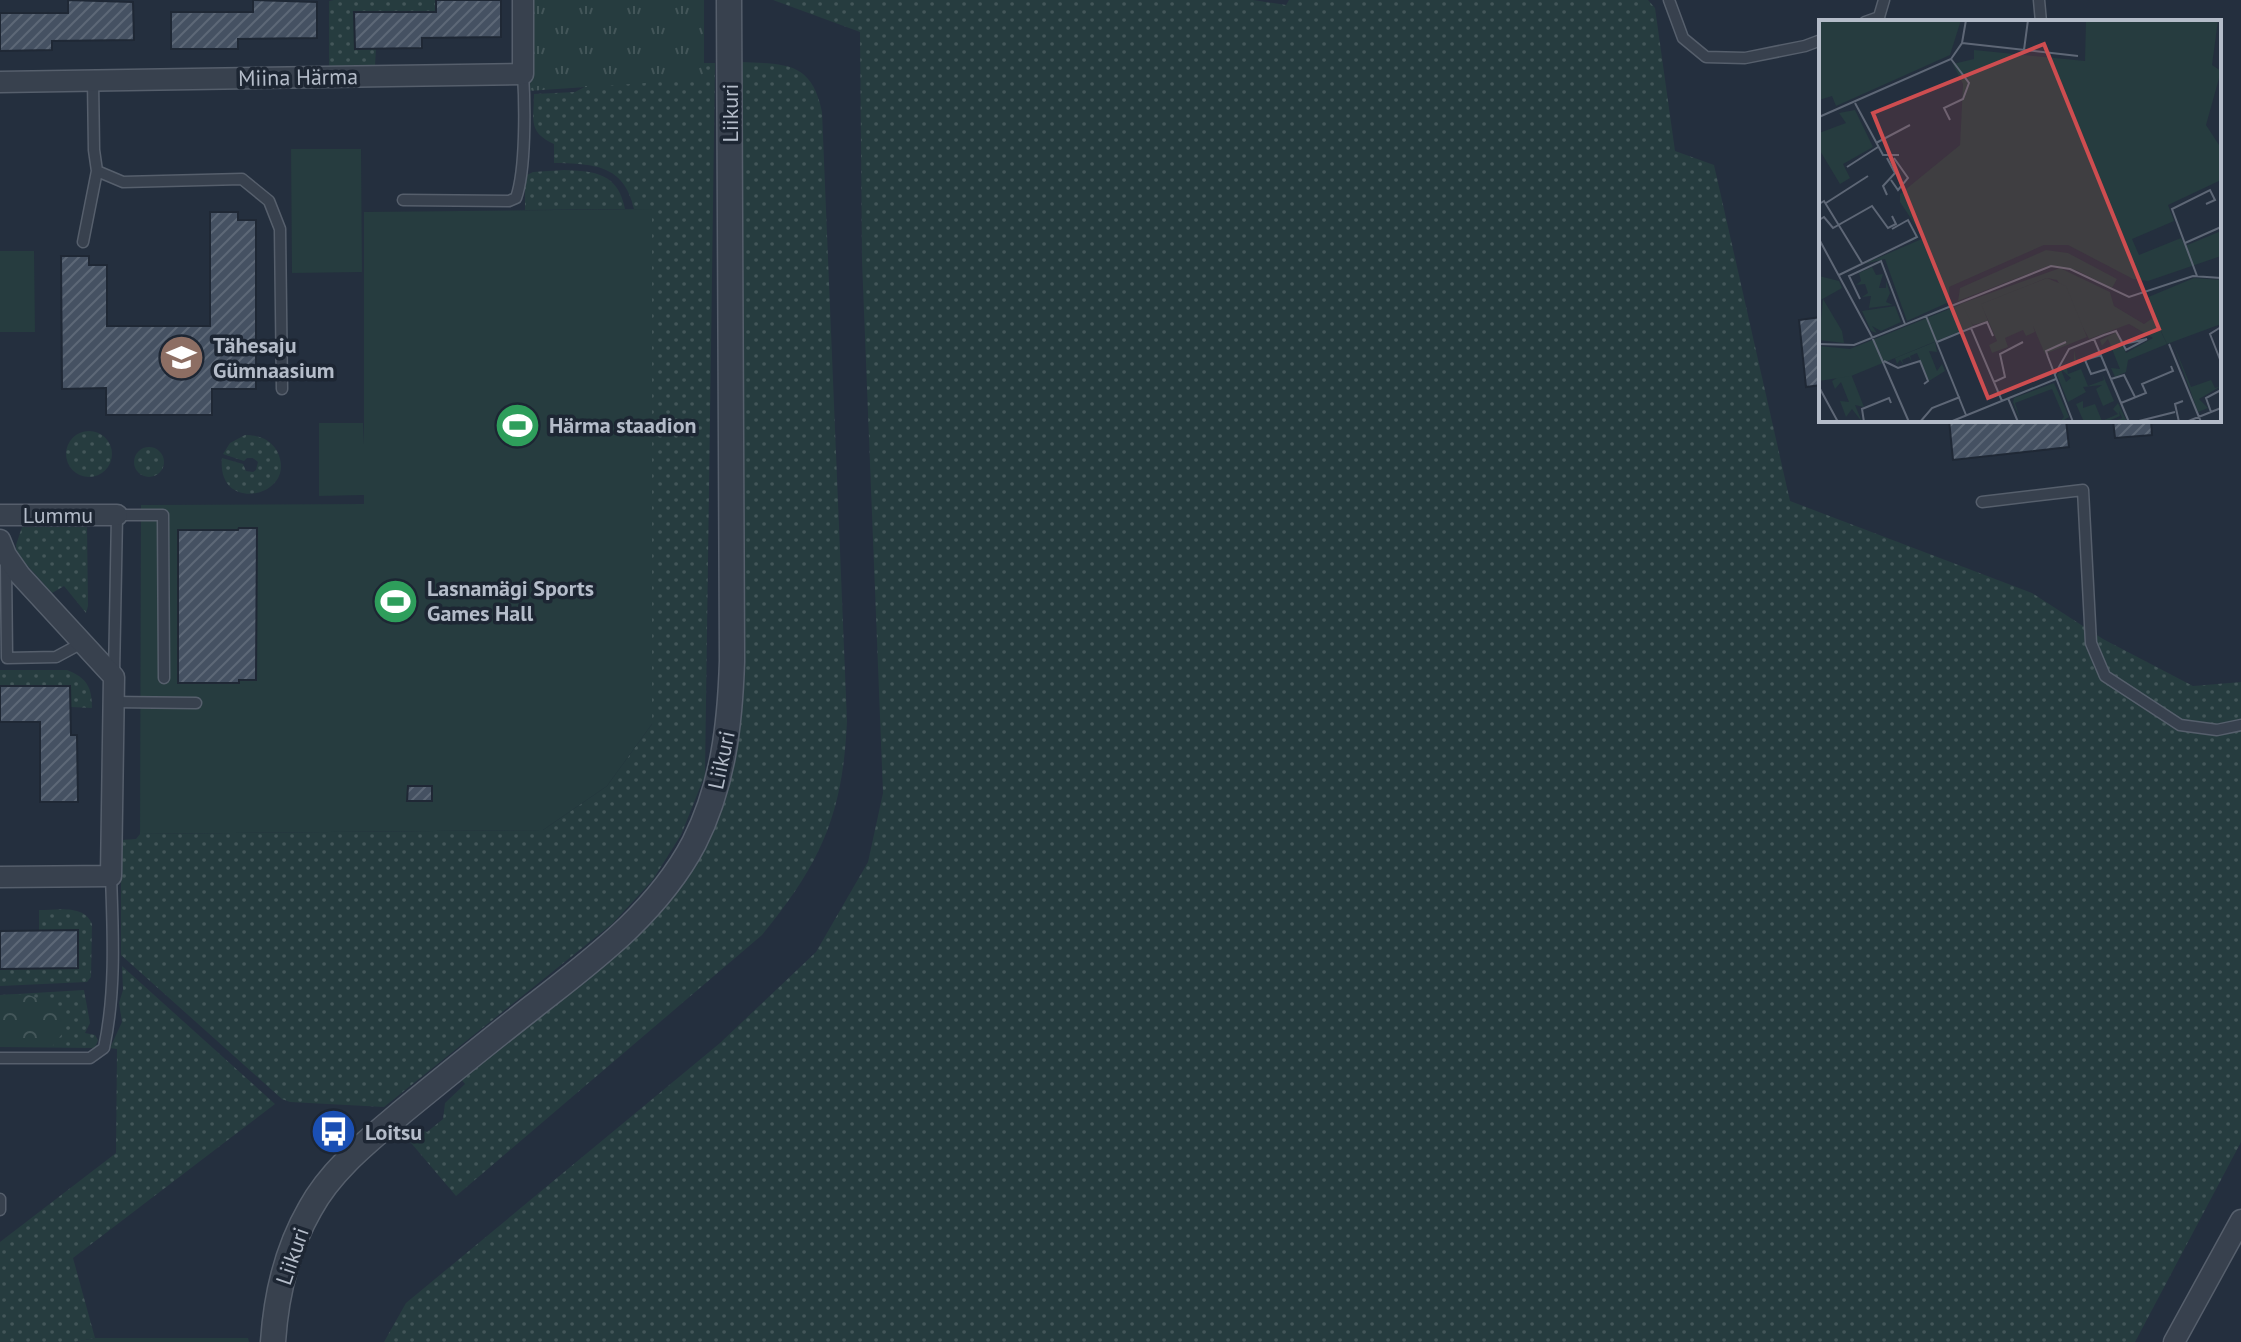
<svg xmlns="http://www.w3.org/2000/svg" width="2241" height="1342" viewBox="0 0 2241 1342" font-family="'PT Sans',sans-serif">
<defs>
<pattern id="grass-dots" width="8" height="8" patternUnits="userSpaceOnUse" patternTransform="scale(2)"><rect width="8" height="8" fill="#263c3f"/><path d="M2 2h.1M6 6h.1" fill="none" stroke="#435659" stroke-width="1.8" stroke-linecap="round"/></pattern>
<pattern id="forest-crowns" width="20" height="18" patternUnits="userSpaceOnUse" patternTransform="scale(2)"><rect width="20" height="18" fill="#263c3f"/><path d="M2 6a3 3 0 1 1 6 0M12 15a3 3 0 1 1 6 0" fill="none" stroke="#435659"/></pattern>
<pattern id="park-tufts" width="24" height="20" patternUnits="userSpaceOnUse" patternTransform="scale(2)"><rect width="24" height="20" fill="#263c3f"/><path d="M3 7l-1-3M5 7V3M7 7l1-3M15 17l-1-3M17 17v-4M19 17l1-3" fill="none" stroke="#435659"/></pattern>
<pattern id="building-hatch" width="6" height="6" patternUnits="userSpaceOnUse" patternTransform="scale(2)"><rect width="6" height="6" fill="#455162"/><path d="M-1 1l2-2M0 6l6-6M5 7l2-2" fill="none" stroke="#5d6877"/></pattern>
</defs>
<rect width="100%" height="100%" fill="#242f3e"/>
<path fill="url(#grass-dots)" d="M 334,0 L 436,0 L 436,20 L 421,12 L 355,12 L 355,48 L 376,48 L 375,66 L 329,66 L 329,1 Z
M 773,0 L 1253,0 L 1286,5 L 1289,0 L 1648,0 L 1655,8 L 1675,151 L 1714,165 L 1790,501 L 2032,593 L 2103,639 L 2193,686 L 2241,682 L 2241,1142 L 2135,1342 L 384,1342 L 406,1303 L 720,1043 L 816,952 L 868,862 L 883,793 L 862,261 L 860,32 Z
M 741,62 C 785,64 812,61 822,112 L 847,721 C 843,814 821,863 762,935 L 456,1196 L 406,1137 L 417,1127 L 427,1132 L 443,1119 L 445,1103 L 465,1084 L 461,1079 L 581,982 L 719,806 Z
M 669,63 L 715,63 L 705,775 L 681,835 L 652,881 L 612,924 L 384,1107 L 290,1102 L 282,1099 L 121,955 L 121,840 L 136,839 L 140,834 L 543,830 L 607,786 L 652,724 L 652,210 L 634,209 C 624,164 593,164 554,163 L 554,144 C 527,132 534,119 534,94 L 575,92 L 592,83 Z
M 564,170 C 595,171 618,173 625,209 L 525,210 L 525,176 L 533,172 Z
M66 454a23 23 0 1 1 46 0a23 23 0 1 1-46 0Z
M 245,435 C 259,435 270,439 277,451 C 300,496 216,516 222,458 L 243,464 L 246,471 L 253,472 L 256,470 L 258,462 L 253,458 L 247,458 L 244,461 L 223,454 L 230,443 Z
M134 462a15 15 0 1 1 30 0a15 15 0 1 1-30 0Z
M 22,527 L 87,527 L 88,606 L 86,613 L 64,586 L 52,593 L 17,554 L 16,545 Z
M 0,670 L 67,670 C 87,678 92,687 92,708 L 71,707 L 70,686 L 0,686 Z
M 39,910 C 57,910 84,904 92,924 L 91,977 L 87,982 L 0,986 L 0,969 L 39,931 Z
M 122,966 L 275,1104 L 73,1258 L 95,1338 L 75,1342 L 0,1342 L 0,1242 L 116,1153 L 117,1049 L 110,1048 L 122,1022 L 119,1003 L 123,990 Z
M 84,990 L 90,1023 L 85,1033 L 95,1035 L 98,1040 L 95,1048 L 0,1047 L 0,995 Z"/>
<path fill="url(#forest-crowns)" d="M 26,994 L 61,1007 L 65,1030 L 52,1047 L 0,1047 L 0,995 Z"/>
<path fill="url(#park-tufts)" d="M 527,0 L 704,0 L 704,79 L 528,91 Z
M 95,1338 L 248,1338 L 249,1342 L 75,1342 Z"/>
<path fill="#263c3f" d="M 291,149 L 361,149 L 362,272 L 292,273 Z
M 652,209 L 652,724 L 607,786 L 543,830 L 140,834 L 141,505 L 364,504 L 364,495 L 319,496 L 319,423 L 363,423 L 364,445 L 364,212 Z
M 0,251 L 34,251 L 35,332 L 0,332 Z"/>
<path fill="url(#building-hatch)" stroke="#1f2835" stroke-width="2" d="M 68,0 L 133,2 L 134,40 L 52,41 L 52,50 L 0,51 L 0,13 L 68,13 Z
M 253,0 L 317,2 L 317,38 L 238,39 L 238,49 L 171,49 L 171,12 L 253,12 Z
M 436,0 L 501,0 L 501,37 L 422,38 L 422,48 L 355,49 L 354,12 L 436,12 Z
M 210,212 L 238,212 L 238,220 L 256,220 L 256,389 L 212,389 L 212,415 L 106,415 L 106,388 L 62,389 L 61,256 L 89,256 L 89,265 L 107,265 L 107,326 L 210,326 Z
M 1821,317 L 1821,385 L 1806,387 L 1799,320 Z
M 1949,420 L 2066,420 L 2069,447 L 1953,460 Z
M 2113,420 L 2151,420 L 2152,435 L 2115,438 Z
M 239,528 L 257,528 L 256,680 L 239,680 L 239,683 L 178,683 L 178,530 L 238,530 Z
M 0,686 L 70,686 L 71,735 L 77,735 L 78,802 L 40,802 L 40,722 L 0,722 Z
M 408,786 L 432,786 L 432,801 L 407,801 Z
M 78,930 L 78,968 L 0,969 L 0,931 Z"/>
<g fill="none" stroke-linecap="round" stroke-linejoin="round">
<defs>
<path id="service" d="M 1669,0 L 1683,38 L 1706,57 L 1745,58 L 1805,46 L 1821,40
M 2039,0 L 2041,22
M 1865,22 L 1879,17
M 1880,22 L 1879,17 L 1884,0
M 93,80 L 94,150 L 97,171 L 123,182 L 242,179 L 269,201 L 280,229 L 282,389
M 403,200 L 509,201 L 516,198 C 526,170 525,104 523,74
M 83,242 L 97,171
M 1982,502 L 2083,490 L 2091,643 L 2105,676 L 2180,725 L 2217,730 L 2241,725
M 6,563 L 7,658 L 56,657 L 82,643
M 114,675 L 117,515 L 163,515 L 164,678
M 113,702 L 196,703
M 0,1058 L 90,1058 L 104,1048 C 116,992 113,933 111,876
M 0,1199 L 0,1210"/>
<path id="minor" d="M 0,82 L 523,74 L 523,0
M 0,515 L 117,515
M 0,540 L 6,555 L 20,575 L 114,677 L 111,876 L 0,877
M 2174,1342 L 2241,1220"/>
<path id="tertiary" d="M 273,1342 C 276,1296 287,1249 310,1209 C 331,1170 368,1141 401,1113 C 445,1077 489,1041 534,1006 C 594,959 657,913 694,843 C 723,786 730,725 732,661 L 729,0"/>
</defs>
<use href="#service" stroke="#565f6c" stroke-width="13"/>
<use href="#minor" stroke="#565f6c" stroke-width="23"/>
<use href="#tertiary" stroke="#565f6c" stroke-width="27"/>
<use href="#service" stroke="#38414e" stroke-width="10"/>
<use href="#minor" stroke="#38414e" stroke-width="20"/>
<use href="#tertiary" stroke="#38414e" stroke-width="24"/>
</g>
<defs>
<symbol id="school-disc" viewBox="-11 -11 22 22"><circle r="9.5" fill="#8d6e63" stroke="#1d2633"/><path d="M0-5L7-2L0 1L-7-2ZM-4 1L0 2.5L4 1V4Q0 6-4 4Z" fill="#fff"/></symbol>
<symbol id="stadium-disc" viewBox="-11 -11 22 22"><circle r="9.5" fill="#2e9e5b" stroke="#1d2633"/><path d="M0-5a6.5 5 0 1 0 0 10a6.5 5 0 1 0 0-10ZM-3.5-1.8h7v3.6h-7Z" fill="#fff"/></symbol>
<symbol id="bus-disc" viewBox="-11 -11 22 22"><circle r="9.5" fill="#1a4fb4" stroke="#1d2633"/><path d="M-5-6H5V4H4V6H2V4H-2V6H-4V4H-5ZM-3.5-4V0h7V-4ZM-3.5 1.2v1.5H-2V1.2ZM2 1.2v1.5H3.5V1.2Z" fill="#fff"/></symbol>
</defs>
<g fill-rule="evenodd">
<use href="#school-disc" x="156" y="332" width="51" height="51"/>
<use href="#stadium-disc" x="492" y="400" width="51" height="51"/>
<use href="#stadium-disc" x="370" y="576" width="51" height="51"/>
<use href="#bus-disc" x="308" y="1106" width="51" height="51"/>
</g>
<g text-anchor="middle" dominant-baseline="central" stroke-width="7" stroke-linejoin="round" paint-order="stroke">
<g font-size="22" fill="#b4bcc9" stroke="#1d2633">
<text transform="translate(298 77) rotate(-1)">Miina Härma</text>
<text transform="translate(730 113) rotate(-90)">Liikuri</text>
<text x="58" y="515">Lummu</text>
<text transform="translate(721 760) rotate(-78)">Liikuri</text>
<text transform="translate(292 1256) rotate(-71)">Liikuri</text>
</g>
<g font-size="22" font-weight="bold" fill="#b4bcc9" stroke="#1d2633" text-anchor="start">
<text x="213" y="345">Tähesaju<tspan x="213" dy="25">Gümnaasium</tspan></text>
<text x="549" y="425">Härma staadion</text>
<text x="427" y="588">Lasnamägi Sports<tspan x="427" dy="25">Games Hall</tspan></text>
<text x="365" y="1132">Loitsu</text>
</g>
</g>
<g transform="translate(1819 20)">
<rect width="402" height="402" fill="#242f3e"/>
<path d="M 0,0 L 142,0 L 131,35 L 17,86 L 13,76 L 0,80 ZM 267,0 L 399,0 L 393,45 L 402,51 L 387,105 L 402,128 L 402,160 L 349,185 L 355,201 L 313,219 L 320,235 L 362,218 L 366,226 L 402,211 L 402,236 L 329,261 L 314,259 L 249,225 L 225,225 L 130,267 L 130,282 L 88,301 L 66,239 L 45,244 L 105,218 L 81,182 L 81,174 L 141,125 L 144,64 L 134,44 L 155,39 L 155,30 L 266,41 ZM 36,90 L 54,127 L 24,144 L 31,158 L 21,164 L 0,129 L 0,113 L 27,103 L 20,93 ZM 227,230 L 249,233 L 298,259 L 293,268 L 257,250 L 229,246 L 139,281 L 141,268 ZM 53,247 L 57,255 L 64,254 L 60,268 L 67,268 L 67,261 L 71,273 L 67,282 L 74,285 L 50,288 L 52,276 L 43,277 L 49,273 L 46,264 L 37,265 L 42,261 L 40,253 ZM 241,248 L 291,272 L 295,286 L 325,304 L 335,297 L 348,324 L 309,340 L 307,352 L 296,357 L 292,348 L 301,349 L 289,319 L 283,326 L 281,320 L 298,312 L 307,333 L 334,318 L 310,304 L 270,319 L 238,260 L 228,258 L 163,284 L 169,301 L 154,305 L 144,293 L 141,284 ZM 4,279 L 23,311 L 25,323 L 0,320 ZM 76,286 L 82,302 L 62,311 L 53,306 L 58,313 L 52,311 L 43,291 ZM 116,322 L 118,332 L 110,331 L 118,351 L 123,344 L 126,351 L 110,361 L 98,333 L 91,336 L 93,342 L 90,337 L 83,340 L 85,345 L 81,340 L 78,344 L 76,338 ZM 354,323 L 372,367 L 392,360 L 396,368 L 402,366 L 380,379 L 389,388 L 379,392 ZM 255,330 L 258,345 L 248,349 L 249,354 L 262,349 L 269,366 L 285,360 L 283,353 L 295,381 L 284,386 L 277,369 L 283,365 L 264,367 L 267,372 L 249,382 L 238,355 L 242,350 L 247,362 L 252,358 L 243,350 L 255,345 ZM 24,354 L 32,354 L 45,387 L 36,385 L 43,402 L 33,389 L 27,397 L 21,381 L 30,382 L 22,362 L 16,369 L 13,361 ZM 235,363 L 250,397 L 241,402 L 245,397 L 233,369 L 196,383 L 202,402 L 194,382 L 195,378 ZM 264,381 L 264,388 L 276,384 L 283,401 L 299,394 L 294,389 L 299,383 L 308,402 L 293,402 L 303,398 L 300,391 L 301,396 L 287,402 L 265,402 L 257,384 Z" fill="#263c3f"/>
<path d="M 0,256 L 20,261 L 23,268 L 0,281 Z" fill="#263c3f"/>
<path d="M 375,258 L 402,260 L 402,304 L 348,324 L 327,278 ZM 143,284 L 154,306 L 32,356 L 0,361 L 0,326 L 31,329 Z" fill="#263c3f"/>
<path d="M 228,258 L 247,266 L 268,317 L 226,334 L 214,306 L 216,312 L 207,316 L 204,310 L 186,318 L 189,327 L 173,333 L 170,325 L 178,321 L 162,284 Z" fill="#263c3f"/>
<path fill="none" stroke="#5e6776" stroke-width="2" d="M 143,23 L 259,36M 205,30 L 209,0M 36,83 L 64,135 L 80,135M 0,97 L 132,39 L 143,23 L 147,0M 131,100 L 125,88 L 144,79 L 150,63 L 132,39M 57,123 L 91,105M 68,138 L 76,153 L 64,166 L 68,175M 28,147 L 59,127M 72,160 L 79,170 L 89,158 L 75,138M 7,183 L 49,156M 0,184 L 5,181 L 43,243M 0,200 L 5,197 L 14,208 L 53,186 L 69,208 L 77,204 L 73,196M 0,219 L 53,317 L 90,402M 366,223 L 402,207M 20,255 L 98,217 L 89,200 L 73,209M 378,256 L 353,189 L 391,170 L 396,180 L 387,184M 41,279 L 30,256 L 62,241 L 86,304M 107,296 L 147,395M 402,307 L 391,314 L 402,342M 152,308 L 168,302 L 174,316M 275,319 L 310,402M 118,322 L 152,308 L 183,381M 0,324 L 35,325 L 232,246 L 251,249 L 310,277 L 374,256 L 402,258M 350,324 L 382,402M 282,335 L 266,340 L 272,354 L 288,349M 229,337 L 254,402M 229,337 L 227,331 L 247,322M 65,341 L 79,348 L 101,341 L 109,361 L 105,364M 236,354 L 250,329 L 285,315 L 297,311 L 304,324 L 328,319 L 307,330 L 304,324M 292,359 L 305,355 L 316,377M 175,362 L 186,357 L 181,334 L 204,322M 0,367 L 19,402M 189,378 L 199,402M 302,383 L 327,373 L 323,364 L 354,351 L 352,346M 392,392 L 387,378 L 402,370M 45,402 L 43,389 L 70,378 L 72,383M 101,402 L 113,388 L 141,377M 131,402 L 237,359M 316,402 L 356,392M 360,402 L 356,384 L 364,381M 367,402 L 402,388"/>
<path fill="#ce4d50" fill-opacity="0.15" stroke="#ce4d50" stroke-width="4" d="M 225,24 L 340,309 L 169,378 L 54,93 Z"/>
<rect width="402" height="402" fill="none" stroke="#b4bcc9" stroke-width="4"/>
</g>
</svg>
